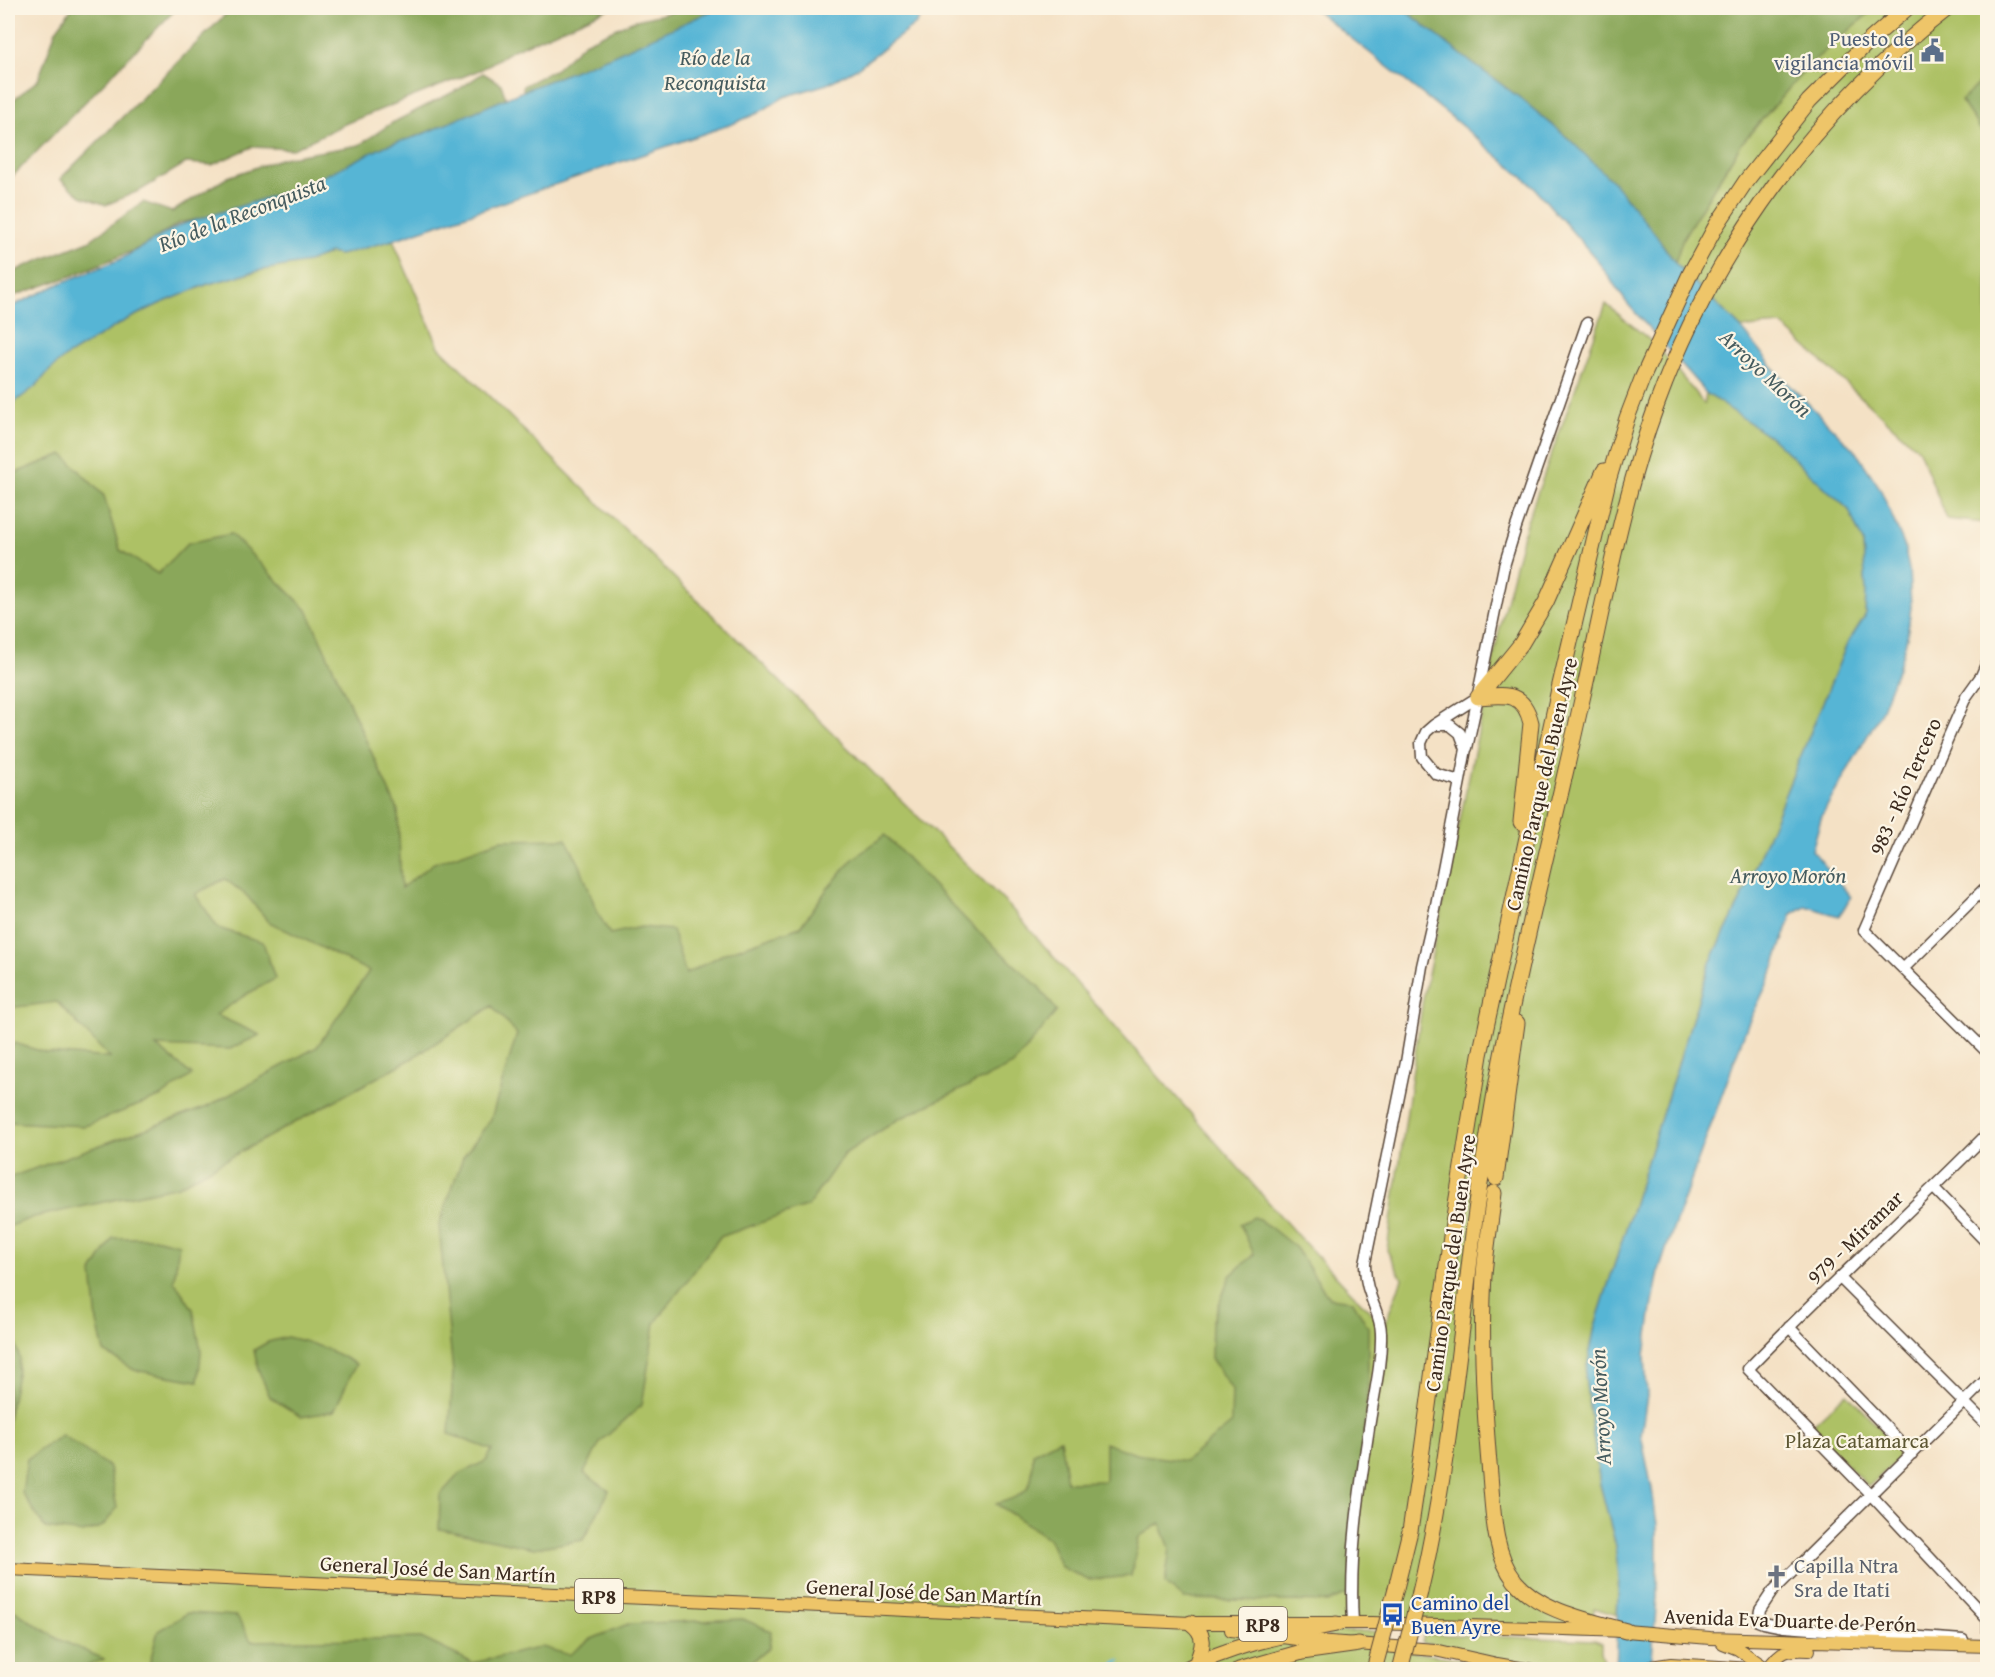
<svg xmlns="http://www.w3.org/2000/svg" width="1995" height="1677" viewBox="0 0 1995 1677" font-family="'Gentium Book Plus',serif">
<rect width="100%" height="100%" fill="#fcf5e5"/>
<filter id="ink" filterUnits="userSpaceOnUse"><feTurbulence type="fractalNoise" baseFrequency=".0167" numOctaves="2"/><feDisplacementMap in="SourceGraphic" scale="12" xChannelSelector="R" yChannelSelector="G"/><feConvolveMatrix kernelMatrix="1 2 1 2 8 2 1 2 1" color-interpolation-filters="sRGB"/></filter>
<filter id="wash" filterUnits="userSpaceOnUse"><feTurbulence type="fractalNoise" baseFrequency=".008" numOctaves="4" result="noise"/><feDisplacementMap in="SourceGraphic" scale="24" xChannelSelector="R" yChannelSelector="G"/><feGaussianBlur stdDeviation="1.35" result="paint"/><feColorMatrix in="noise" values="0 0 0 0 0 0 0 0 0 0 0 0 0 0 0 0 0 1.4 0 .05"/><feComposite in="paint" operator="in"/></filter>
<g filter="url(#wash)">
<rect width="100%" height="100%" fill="#f4e1c5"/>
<path fill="#adc165" stroke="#747642" stroke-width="1.5" d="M 1402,8 L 1987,8 L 1988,515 L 1984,523 L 1947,519 L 1919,450 L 1782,325 L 1741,328 L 1675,263 L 1569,139 L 1520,98 L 1468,60 Z
M 393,240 L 439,347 L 1010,907 L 1298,1236 L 1384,1326 L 1402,1279 L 1387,1250 L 1423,999 L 1502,617 L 1525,527 L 1606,304 L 1657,346 L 1704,404 L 1706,393 L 1771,437 L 1849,510 L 1863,543 L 1866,592 L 1865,616 L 1847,644 L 1746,889 L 1710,963 L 1595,1326 L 1585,1377 L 1600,1484 L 1614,1538 L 1619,1576 L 1617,1615 L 1594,1608 L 1592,1631 L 1197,1623 L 1359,1644 L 1532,1670 L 8,1669 L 8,407 L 36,386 L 49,371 L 65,357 L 124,321 L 159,304 L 208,284 L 262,270 L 289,265 L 330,253 L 340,255 Z
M 1847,1393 L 1904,1454 L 1868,1487 L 1811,1426 Z
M 1377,1631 L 1374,1640 L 1329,1638 L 1327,1635 L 1330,1632 Z
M 1424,1634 L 1595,1640 L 1601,1643 L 1601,1652 L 1604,1659 L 1603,1663 C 1567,1666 1531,1665 1495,1658 C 1470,1653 1447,1646 1422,1642 Z"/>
<path fill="#8aa75a" stroke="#62683c" stroke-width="1.5" d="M 72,8 L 177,8 L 8,181 L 8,104 L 38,80 L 56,30 Z
M 232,8 L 610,8 L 511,51 L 482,69 L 347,123 L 293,149 L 252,147 L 212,165 L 186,163 L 141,190 L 106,205 L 81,196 L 60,179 Z
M 689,8 L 716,8 L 634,52 L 524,98 L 523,86 L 556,69 L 584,43 L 632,21 Z
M 1402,8 L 1875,8 L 1810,64 L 1741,144 L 1683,238 L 1675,263 L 1656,235 L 1569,139 L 1520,98 L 1468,60 Z
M 483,73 L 501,84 L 507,102 L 370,154 L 261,207 L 179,223 L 142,247 L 71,276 L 8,298 L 8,276 L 23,267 L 89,241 L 143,202 L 172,212 L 228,177 L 283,158 L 359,145 L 392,123 L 459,89 Z
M 1987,75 L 1987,139 L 1961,101 Z
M 63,454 L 104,496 L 120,550 L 158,574 L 188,543 L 231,534 L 307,610 L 398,811 L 401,888 L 434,863 L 501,840 L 566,839 L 580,865 L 597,912 L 610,934 L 641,927 L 672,930 L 686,974 L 725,953 L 800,927 L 828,888 L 852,860 L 885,835 L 971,925 L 1039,987 L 1057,1011 L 1013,1065 L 899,1119 L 844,1154 L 808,1206 L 720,1237 L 655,1323 L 642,1405 L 601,1441 L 584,1473 L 609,1491 L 583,1540 L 534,1548 L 439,1529 L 440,1495 L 459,1474 L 486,1461 L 492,1450 L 449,1434 L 453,1373 L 439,1225 L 463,1157 L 491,1119 L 517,1034 L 492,1006 L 411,1059 L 178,1186 L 34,1217 L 8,1227 L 8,1178 L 207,1107 L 317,1047 L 369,971 L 269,922 L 247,896 L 225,879 L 195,894 L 218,928 L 263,942 L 275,979 L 247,994 L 216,1015 L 260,1035 L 230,1049 L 156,1046 L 192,1075 L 162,1096 L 85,1126 L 8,1122 L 8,1052 L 14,1043 L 47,1053 L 110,1058 L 57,1002 L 8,1008 L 8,476 Z
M 1254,1217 L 1270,1227 L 1296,1248 L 1329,1298 L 1353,1301 L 1368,1327 L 1368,1384 L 1356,1544 L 1354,1591 L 1329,1602 L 1184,1599 L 1165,1583 L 1170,1548 L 1160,1523 L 1139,1537 L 1131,1576 L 1088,1580 L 1061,1567 L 1048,1538 L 996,1504 C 1031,1493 1032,1490 1033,1453 L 1060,1439 L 1067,1482 L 1105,1481 L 1105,1443 L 1136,1454 L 1185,1461 L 1231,1424 L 1232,1390 L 1211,1358 L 1212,1323 L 1230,1276 L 1254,1254 L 1240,1224 Z
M 113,1238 L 154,1238 L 179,1244 L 174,1281 L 193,1309 L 201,1352 L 198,1381 L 134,1370 L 104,1352 L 97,1322 L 92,1272 Z
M 8,1319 L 20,1359 L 8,1419 Z
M 287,1337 C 313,1342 334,1351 356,1364 L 334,1411 L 301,1417 L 270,1397 L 258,1369 L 254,1350 L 268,1342 Z
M 62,1435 L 109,1467 L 117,1508 L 103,1526 L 83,1533 L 45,1528 L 22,1493 L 27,1459 Z
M 8,1611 L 15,1611 L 58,1639 L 104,1659 L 80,1669 L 8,1669 Z
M 188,1613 L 237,1616 L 251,1641 L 421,1638 L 473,1663 L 542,1647 L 569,1655 L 589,1640 L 628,1624 L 743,1619 L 771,1631 L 769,1648 L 742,1669 L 148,1669 L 158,1631 Z"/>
<path fill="#57b5d5" stroke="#49707a" stroke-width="1.5" d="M 718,8 L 926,8 L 916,24 L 857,68 L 827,84 L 784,97 L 758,113 L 732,124 L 393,240 L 340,255 L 330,253 L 308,262 L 262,270 L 208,284 L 159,304 L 124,321 L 65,357 L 49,371 L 36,386 L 8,407 L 8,307 L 17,304 L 61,283 L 121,259 L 180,225 L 301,187 L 385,146 L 418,136 L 528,89 L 611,56 Z
M 1313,8 L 1402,8 L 1468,60 L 1520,98 L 1569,139 L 1614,183 L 1656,235 L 1675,263 L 1741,328 L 1777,372 L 1856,452 L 1880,488 L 1904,545 L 1909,569 L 1911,607 L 1907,637 L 1901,660 L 1880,714 L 1822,815 L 1812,850 L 1851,897 L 1839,916 L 1805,906 L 1792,914 L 1771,976 L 1747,1026 L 1671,1235 L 1659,1271 L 1652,1308 L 1645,1355 L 1647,1396 L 1641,1435 L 1652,1489 L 1657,1525 L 1657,1597 L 1651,1669 L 1615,1669 L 1619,1576 L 1614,1538 L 1600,1484 L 1585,1377 L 1595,1326 L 1710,963 L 1746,889 L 1847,644 L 1865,616 L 1866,592 L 1863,543 L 1849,510 L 1771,437 L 1706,393 L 1627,303 L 1597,260 L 1531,184 L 1450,116 Z"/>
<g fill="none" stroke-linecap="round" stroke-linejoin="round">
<path stroke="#57b5d5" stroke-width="3" d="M 1984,523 L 1988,515
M 1105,1670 L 1120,1661"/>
</g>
</g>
<g filter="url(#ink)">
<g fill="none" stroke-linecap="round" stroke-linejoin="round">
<defs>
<path id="minor" d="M 1988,660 L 1981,676 L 1966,697 L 1864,930 L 1988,1053
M 1478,694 L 1504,566 L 1516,527 L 1587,323
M 1434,725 L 1478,697 L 1467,748
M 1904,968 L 1988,885
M 1988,1133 C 1909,1213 1826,1288 1748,1369 L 1871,1495 L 1988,1620
M 1934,1188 L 1988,1244
M 1840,1278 L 1988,1426
M 1789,1327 L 1912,1454
M 1353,1623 C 1349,1558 1359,1493 1369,1428 C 1373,1398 1382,1365 1381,1333 C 1381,1319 1374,1308 1370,1294 C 1366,1284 1365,1274 1365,1263 L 1406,1062 L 1422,966 L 1435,910 L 1460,781 L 1466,749 L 1460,733 L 1450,725 L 1434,725 L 1426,732 L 1421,743 L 1422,757 L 1436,774 L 1460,781
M 1988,1624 L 1988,1650
M 1963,1640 L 1784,1627 L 1763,1623 L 1758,1621 L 1760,1610 L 1772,1592 L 1988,1378"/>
<path id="major" d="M 8,1569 L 1191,1623 L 1372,1623 L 1626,1631 L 1710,1638 L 1988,1646
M 1231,1630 L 1304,1640 L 1435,1650 L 1497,1664 L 1532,1670
M 1723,1643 L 1738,1649 L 1767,1669
M 1768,1669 C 1781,1650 1786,1649 1809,1650
M 1631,1670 L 1671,1664 L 1768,1670"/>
<path id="highway" d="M 1478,697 L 1521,644 L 1546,602 L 1604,471
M 1478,697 C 1504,695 1523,690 1531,723 L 1521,822
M 1496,1178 L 1517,1023
M 1494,1193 C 1491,1220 1486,1248 1484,1275 C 1480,1342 1484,1408 1490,1475 C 1493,1509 1493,1553 1515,1581 C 1541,1612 1589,1620 1626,1631
M 1396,1588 L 1410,1531 L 1420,1465 L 1452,1229 L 1480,1055 L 1559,689 L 1608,481 L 1627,418 L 1642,379 L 1690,274 L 1716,226 L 1746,181 L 1809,101 L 1869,41 L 1907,8
M 1420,1592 C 1443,1494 1454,1394 1466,1295 C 1470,1258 1474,1220 1480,1184 C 1488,1136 1495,1087 1505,1040 C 1528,927 1556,816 1581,704 C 1604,604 1621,501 1657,404 C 1714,248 1816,109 1948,8
M 1191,1623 C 1207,1635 1203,1646 1197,1662
M 1184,1670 C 1231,1645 1284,1635 1336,1624
M 1239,1670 L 1302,1652 L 1359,1644"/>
</defs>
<use href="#minor" stroke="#574537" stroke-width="13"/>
<use href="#major" stroke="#574537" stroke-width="14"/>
<use href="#highway" stroke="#574537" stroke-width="17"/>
<use href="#minor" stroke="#fff" stroke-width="10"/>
<use href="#major" stroke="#eec569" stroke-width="12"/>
<use href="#highway" stroke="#eec569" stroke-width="15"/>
<defs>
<path id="highway-bridge" d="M 1374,1670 L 1396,1588
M 1400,1670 L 1420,1592"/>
</defs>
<use href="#highway-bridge" stroke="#574537" stroke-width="17" stroke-linecap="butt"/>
<use href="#highway-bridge" stroke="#eec569" stroke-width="15"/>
</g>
</g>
<defs>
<symbol id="civic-bare" viewBox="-9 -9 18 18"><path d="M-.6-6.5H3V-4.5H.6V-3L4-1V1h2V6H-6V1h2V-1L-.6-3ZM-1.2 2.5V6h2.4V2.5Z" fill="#5c6f8a" stroke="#fcf5e5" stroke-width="2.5" paint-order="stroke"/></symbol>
<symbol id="church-bare" viewBox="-9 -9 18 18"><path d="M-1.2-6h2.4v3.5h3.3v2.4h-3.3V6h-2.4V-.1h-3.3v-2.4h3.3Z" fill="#6b7280" stroke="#fcf5e5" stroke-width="2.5" paint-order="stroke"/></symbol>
<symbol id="bus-bare" viewBox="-9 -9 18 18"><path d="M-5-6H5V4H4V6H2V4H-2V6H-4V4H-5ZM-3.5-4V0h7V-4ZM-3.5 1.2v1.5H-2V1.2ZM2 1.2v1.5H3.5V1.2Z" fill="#1a4fb4" stroke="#fcf5e5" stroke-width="2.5" paint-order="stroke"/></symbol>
</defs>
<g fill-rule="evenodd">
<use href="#civic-bare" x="1916" y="34" width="33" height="33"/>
<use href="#church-bare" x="1760" y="1560" width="33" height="33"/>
<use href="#bus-bare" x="1376" y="1598" width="33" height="33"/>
</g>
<g text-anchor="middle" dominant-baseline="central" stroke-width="4.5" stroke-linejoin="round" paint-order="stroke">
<g fill="#fcf5e5" stroke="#75675a" stroke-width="1.5">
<rect x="575" y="1579" width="48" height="34" rx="4.5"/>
<rect x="1239" y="1607" width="48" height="34" rx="4.5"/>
</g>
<g font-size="20" font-weight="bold" fill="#3b2a1e">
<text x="599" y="1596">RP8</text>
<text x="1263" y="1624">RP8</text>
</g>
<g font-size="21" fill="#4e5e75" stroke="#fcf5e5" text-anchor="end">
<text x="1914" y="38">Puesto de<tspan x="1914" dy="24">vigilancia móvil</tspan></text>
</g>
<g font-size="21" fill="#3b2a1e" stroke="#fcf5e5">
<text transform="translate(1541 784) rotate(-77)">Camino Parque del Buen Ayre</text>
<text transform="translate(1905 786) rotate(-66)">983 - Río Tercero</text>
<text transform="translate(1855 1237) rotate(-44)">979 - Miramar</text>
<text transform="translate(1450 1263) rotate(-82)">Camino Parque del Buen Ayre</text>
<text transform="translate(438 1569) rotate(3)">General José de San Martín</text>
<text transform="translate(924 1592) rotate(3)">General José de San Martín</text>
<text transform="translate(1790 1620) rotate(2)">Avenida Eva Duarte de Perón</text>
</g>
<g font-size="21" fill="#5d5733" stroke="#fcf5e5">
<text x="1857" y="1440">Plaza Catamarca</text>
</g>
<g font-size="21" fill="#5b616d" stroke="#fcf5e5" text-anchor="start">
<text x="1794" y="1565">Capilla Ntra<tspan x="1794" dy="24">Sra de Itati</tspan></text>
</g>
<g font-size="21" fill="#164399" stroke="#fcf5e5" text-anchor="start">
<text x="1411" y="1602">Camino del<tspan x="1411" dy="24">Buen Ayre</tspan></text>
</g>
<g font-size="22" font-style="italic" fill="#455b5e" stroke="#fcf5e5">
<text x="715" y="57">Río de la<tspan x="715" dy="25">Reconquista</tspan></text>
<text transform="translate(242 213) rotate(-21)">Río de la Reconquista</text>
<text transform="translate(1766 373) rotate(43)">Arroyo Morón</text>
<text x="1788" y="875">Arroyo Morón</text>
<text transform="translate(1600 1407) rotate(-93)">Arroyo Morón</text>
</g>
</g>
<rect width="1995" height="1677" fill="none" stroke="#fcf5e5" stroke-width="30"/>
</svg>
